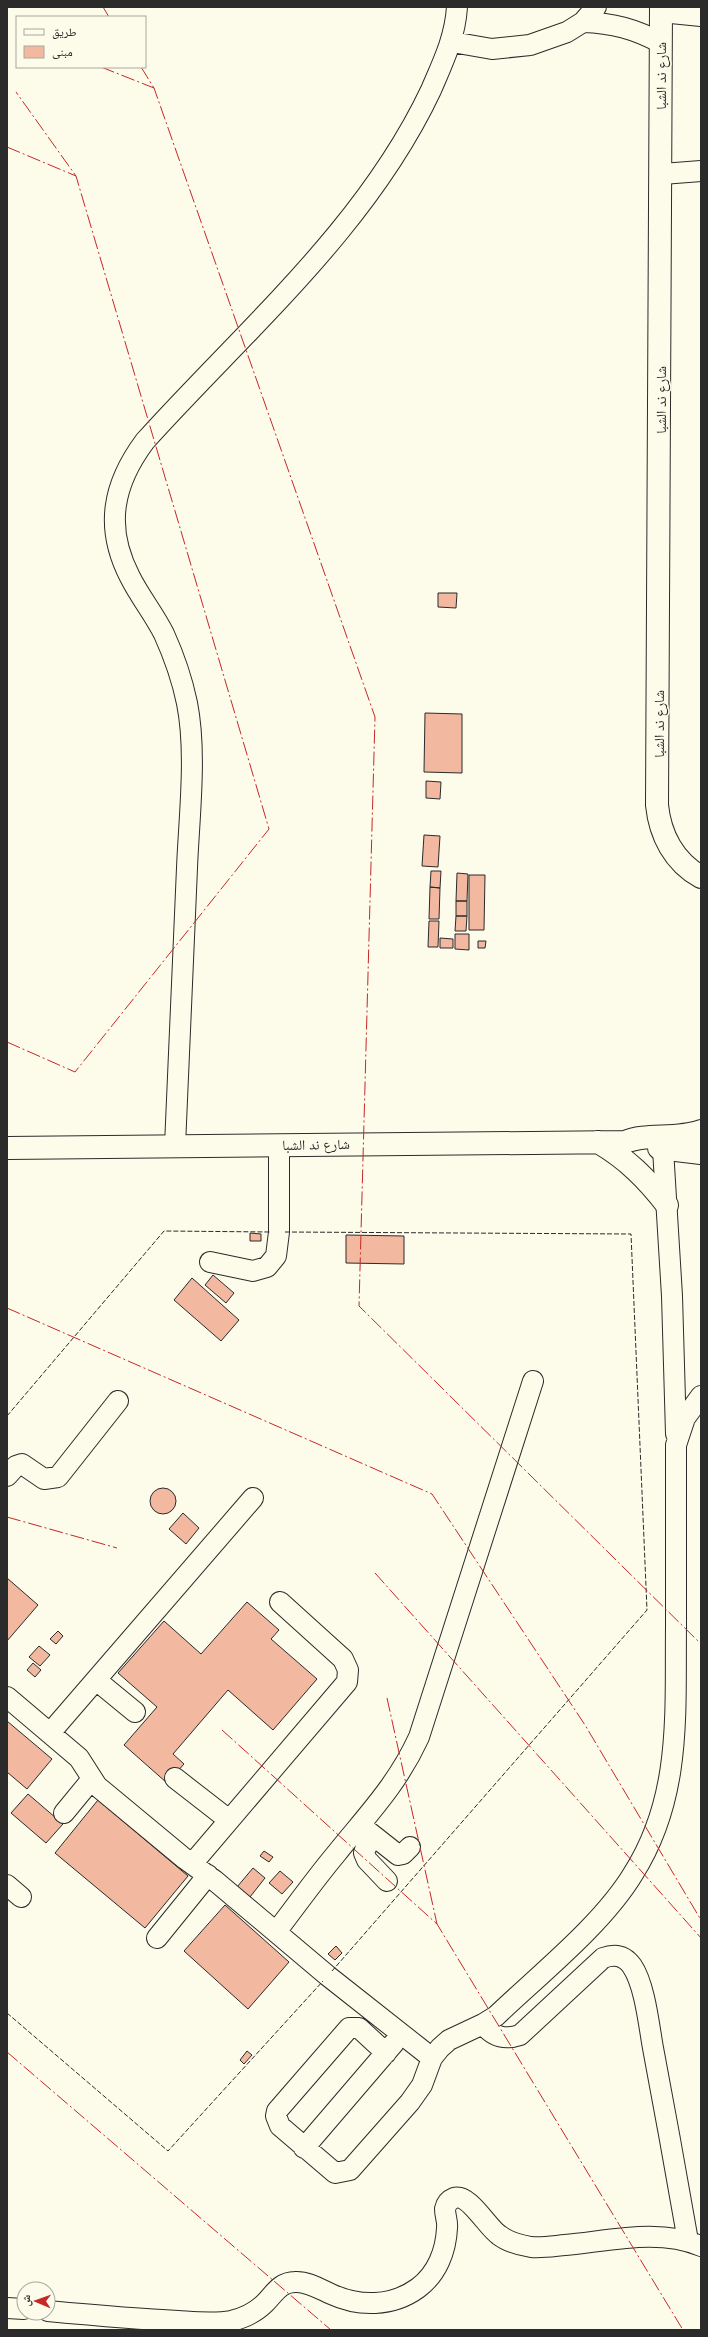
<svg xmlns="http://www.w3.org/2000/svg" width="708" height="2337" viewBox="0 0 708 2337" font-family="'Fira Sans','Noto Naskh Arabic',sans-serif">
<rect width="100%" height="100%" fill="#fdfbea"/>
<path fill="#f2b8a0" stroke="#2b2b2b" d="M 438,593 L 457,593 L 456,608 L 438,607 Z
M 425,713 L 462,714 L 462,773 L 424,772 Z
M 426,781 L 441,782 L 440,799 L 426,798 Z
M 424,835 L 440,836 L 438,867 L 422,866 Z
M 431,871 L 441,871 L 440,888 L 430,887 Z
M 457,873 L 468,874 L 467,901 L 456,901 Z
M 469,875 L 485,875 L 484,930 L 469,930 Z
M 430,887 L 440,888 L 439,919 L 429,919 Z
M 456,901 L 467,901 L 467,916 L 456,916 Z
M 456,916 L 467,916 L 466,931 L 455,931 Z
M 429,921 L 439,921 L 438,947 L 428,947 Z
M 455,934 L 469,934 L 469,950 L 455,949 Z
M 440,938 L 453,939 L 453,948 L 440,948 Z
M 478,941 L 486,941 L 485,948 L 478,948 Z
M 250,1233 L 261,1234 L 261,1241 L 250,1241 Z
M 346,1235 L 404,1236 L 404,1264 L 346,1263 Z
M 213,1275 L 234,1293 L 226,1303 L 205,1285 Z
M 192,1278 L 239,1320 L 221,1341 L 174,1300 Z
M150 1501a13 13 0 1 1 26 0a13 13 0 1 1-26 0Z
M 183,1513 L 199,1528 L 186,1544 L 169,1529 Z
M 7,1578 L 38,1605 L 7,1641 Z
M 247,1602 L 279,1630 L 271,1639 L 317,1679 L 273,1730 L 228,1690 L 173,1754 L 184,1764 L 167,1783 L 124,1745 L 157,1707 L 118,1673 L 164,1621 L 201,1654 Z
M 58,1631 L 63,1636 L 56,1644 L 50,1639 Z
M 39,1646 L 50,1655 L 40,1666 L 29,1657 Z
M 33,1663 L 41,1670 L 35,1677 L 27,1670 Z
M 7,1721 L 52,1759 L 27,1789 L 7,1772 Z
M 28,1794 L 63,1824 L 46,1843 L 11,1813 Z
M 98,1800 L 188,1876 L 145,1928 L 55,1853 Z
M 264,1851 L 273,1857 L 269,1862 L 260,1856 Z
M 253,1868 L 265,1878 L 250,1897 L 237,1887 Z
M 280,1871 L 293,1882 L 282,1894 L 269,1883 Z
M 225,1905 L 289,1962 L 248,2009 L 184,1951 Z
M 336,1946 L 342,1953 L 335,1960 L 328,1954 Z
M 247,2051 L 252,2055 L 244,2064 L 240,2060 Z"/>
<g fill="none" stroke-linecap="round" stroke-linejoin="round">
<defs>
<path id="minor" d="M 661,12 L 701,16
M 583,22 C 613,23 635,29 661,43
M 452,42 L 492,49 L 530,45 L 567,32 L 583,22 L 596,7
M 662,174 L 701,171
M 175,1146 C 179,1054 183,961 187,868 C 189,817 197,753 187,703 C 182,679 174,656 164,634 C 154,614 140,597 130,577 C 104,527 113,484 145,441 C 246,329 366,228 431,90 C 443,62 455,38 457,7
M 663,1149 L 672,1296 L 676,1434
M 210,1262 L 253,1271 L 267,1267 L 276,1256 L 279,1232 L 279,1145
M 7,1476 L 16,1466 L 22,1464 L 44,1479 L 58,1477 L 118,1401
M 96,1680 L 135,1712
M 7,1697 L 79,1758 L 97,1786 L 185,1859 L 214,1880 L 328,1976 L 432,2058
M 50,1733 L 253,1498
M 175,1778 L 229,1820
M 64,1813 L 92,1779
M 360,1825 L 398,1855 L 403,1854 L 410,1847
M 374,1836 L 366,1847 L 364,1853 L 367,1860 L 387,1881
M 192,1864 L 347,1682 L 348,1670 L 343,1659 L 280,1602
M 7,1885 L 21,1897
M 276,1932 C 296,1906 315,1879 336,1854 C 368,1814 397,1785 419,1737 L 533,1381
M 157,1938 L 208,1875
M 483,2024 C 493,2037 505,2040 520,2035 L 603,1958 C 614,1954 624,1955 632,1966 C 645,1985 649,2026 653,2048 C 665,2112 677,2177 688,2241
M 386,2053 L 359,2028 L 349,2028 L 277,2111 L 276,2116 L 280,2126 L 335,2173 L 350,2170 L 410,2102 L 422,2085 L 432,2058 L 440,2048 L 449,2040 L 483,2024 L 496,2016 C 540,1974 602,1925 633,1874 C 682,1797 675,1714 676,1627 C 676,1567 676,1506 676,1445 L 685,1418 L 701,1396
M 304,2148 L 394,2043
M 7,2308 L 24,2309
M 48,2311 C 91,2315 135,2319 178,2321 C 195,2322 214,2324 231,2321 C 244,2318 256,2312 265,2303 C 274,2294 280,2282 295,2282 C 307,2281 320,2289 331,2294 C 359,2307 392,2307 418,2288 C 437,2274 446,2251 447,2228 C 448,2222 445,2216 445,2209 C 446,2204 449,2200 454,2198 C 469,2193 487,2227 499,2235 C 508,2242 519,2245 531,2247 C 542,2248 554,2246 565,2245 C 609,2241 659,2228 701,2246"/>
<path id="major" d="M 661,7 L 657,805 C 660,835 674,862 701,877
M 598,1142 C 627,1159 647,1179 667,1205
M 7,1148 L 625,1142 C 646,1133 676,1140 701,1131
M 659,1148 L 701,1153"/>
</defs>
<use href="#minor" stroke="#2b2b2b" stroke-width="22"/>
<use href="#major" stroke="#2b2b2b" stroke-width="24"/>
<use href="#minor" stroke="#fdfbea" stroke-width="20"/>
<use href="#major" stroke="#fdfbea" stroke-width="22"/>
<path stroke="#2b2b2b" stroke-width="1" stroke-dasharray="5 2" stroke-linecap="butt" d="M 285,1232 L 631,1234 L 647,1610 L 332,1971
M 7,1416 L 164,1231 L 271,1232
M 7,2013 L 168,2151 L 323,1981"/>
<path stroke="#c62828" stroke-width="1" stroke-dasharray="14 3 2 3" stroke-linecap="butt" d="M 103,7 L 109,17
M 101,67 L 154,88
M 141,67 L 154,88 L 375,717 L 359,1306 L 701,1644
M 7,147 L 76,176
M 7,1042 L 75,1072 L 269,829 L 76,176 L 16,92
M 7,1308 L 432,1494 L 585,1725 L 701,1920
M 7,1517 L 117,1548
M 375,1573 L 701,1938
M 387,1698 L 437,1924
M 222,1730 L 437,1924 L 683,2330
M 7,2052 L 331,2330"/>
</g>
<g text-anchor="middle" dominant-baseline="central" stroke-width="3" stroke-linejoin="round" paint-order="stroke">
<g font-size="14" fill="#2b2b2b" stroke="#fdfbea">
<text transform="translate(661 76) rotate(-90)">شارع ند الشبا</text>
<text transform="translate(661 400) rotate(-90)">شارع ند الشبا</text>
<text transform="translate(659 724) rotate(-90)">شارع ند الشبا</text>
<text transform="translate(316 1145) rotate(-1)">شارع ند الشبا</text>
</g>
</g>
<rect width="708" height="2337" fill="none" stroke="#2b2b2b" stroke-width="16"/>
<rect x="16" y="16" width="130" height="52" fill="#fdfbea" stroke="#a9a89e"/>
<rect x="24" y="29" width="20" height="6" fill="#fdfbea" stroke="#a9a89e"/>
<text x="52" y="36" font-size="12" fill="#2b2b2b">طريق</text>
<rect x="24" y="46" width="20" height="12" fill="#f2b8a0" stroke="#a9a89e"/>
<text x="52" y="56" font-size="12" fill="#2b2b2b">مبنى</text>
<g transform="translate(36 2301) rotate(272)"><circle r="19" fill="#fdfbea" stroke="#a9a89e"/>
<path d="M0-3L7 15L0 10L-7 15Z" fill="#c62828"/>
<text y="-6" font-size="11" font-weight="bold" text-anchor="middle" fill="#2b2b2b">ش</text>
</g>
</svg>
